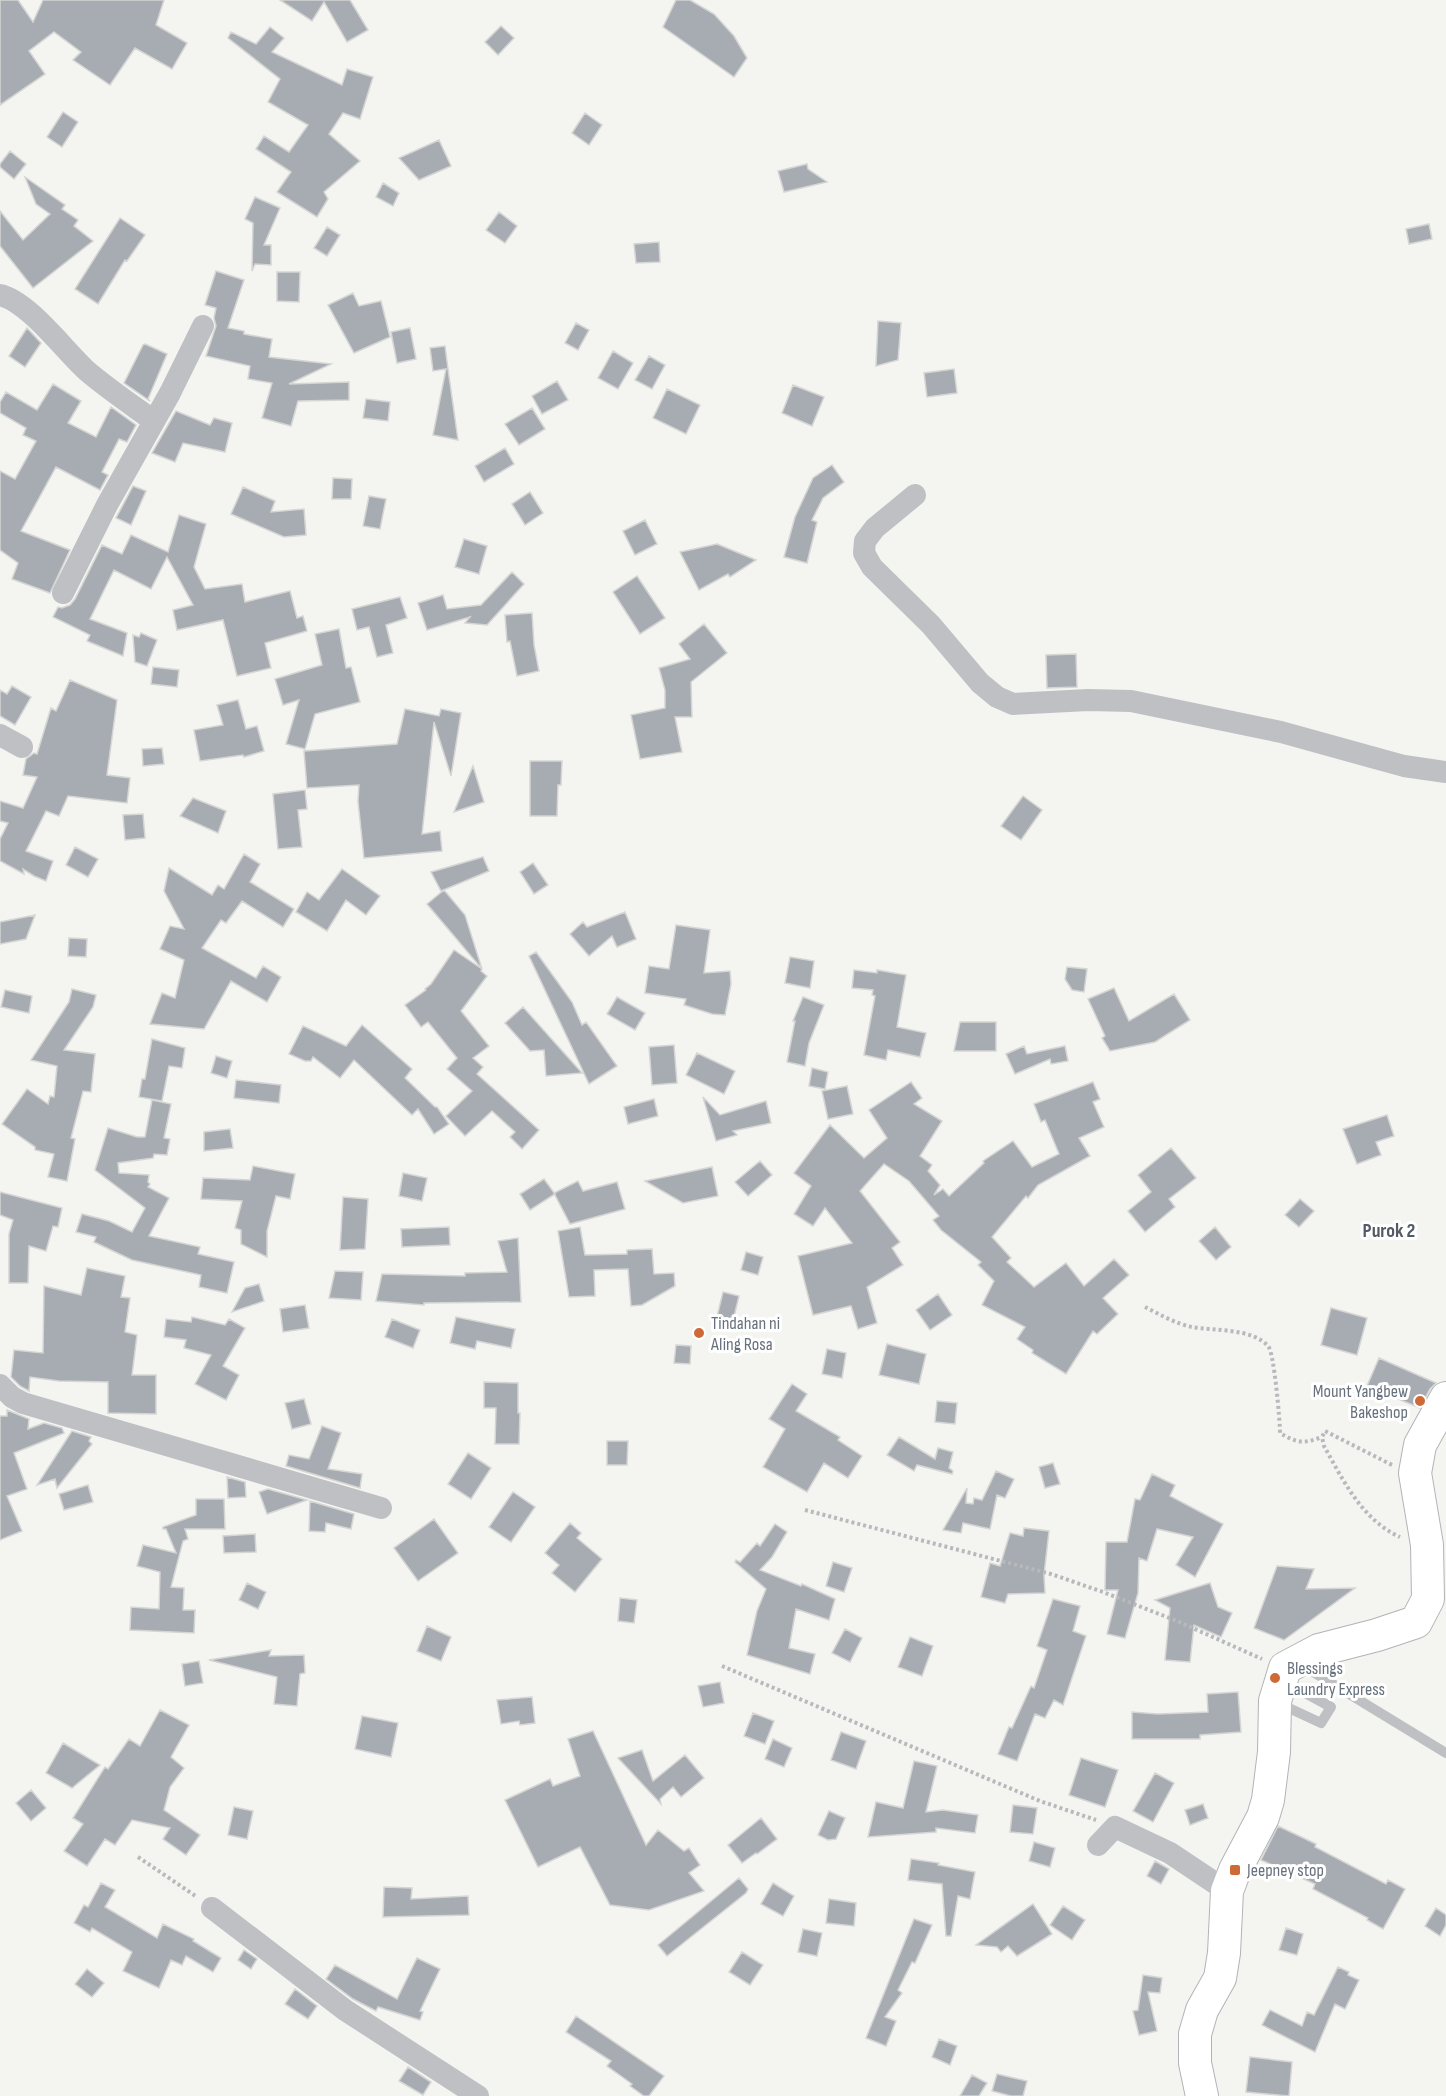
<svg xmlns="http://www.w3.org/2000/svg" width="1446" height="2096" viewBox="0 0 1446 2096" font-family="'Sofia Sans Condensed',sans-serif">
<rect width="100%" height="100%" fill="#f4f4f1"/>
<path fill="#a7acb2" stroke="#d5d5d4" stroke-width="1.5" d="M 0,0 L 18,0 L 33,22 L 43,0 L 164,0 L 156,25 L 187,43 L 172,69 L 135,48 L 110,85 L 73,60 L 81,52 L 54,32 L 29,51 L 45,74 L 0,105 Z
M 280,0 L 350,0 L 368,30 L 347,42 L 324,2 L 312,21 Z
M 676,0 L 690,0 L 714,14 L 734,36 L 747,58 L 734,77 L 663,27 Z
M 501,26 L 514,38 L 498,55 L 485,42 Z
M 270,27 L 284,38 L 272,52 L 342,85 L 347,69 L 373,77 L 360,119 L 343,113 L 329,134 L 360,161 L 324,192 L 328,199 L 317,217 L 277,192 L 291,172 L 256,149 L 264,136 L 289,152 L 308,125 L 268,102 L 280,79 L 228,38 L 231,32 L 256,44 Z
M 63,112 L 78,122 L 62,147 L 47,137 Z
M 585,113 L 602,125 L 589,145 L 572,133 Z
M 439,140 L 451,166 L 419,180 L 399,158 Z
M 10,151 L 26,164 L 14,179 L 0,167 L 0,164 Z
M 807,164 L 808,169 L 827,182 L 784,192 L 778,171 Z
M 25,177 L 65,205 L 62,209 L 78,220 L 74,226 L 93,241 L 33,288 L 0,246 L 0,211 L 23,240 L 50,214 L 36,204 Z
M 383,183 L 399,193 L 393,206 L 376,197 Z
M 255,197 L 280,208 L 264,245 L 271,245 L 271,265 L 255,264 L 252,271 L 253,223 L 245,219 Z
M 499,212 L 517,226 L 505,243 L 486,230 Z
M 120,218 L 145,235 L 127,261 L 125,260 L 98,304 L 75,289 Z
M 1429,224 L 1432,239 L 1409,244 L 1406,229 Z
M 327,227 L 340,235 L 327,256 L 314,248 Z
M 659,242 L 660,262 L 636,263 L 634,244 Z
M 216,271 L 244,280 L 228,328 L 244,331 L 244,334 L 272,339 L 269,357 L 331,364 L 289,384 L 349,382 L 349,400 L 298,401 L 291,426 L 262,418 L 272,383 L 248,379 L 250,366 L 206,356 L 216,326 L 214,318 L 216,308 L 205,305 Z
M 277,272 L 300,272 L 299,302 L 277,301 Z
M 353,293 L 359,306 L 381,301 L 390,337 L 354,353 L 328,305 Z
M 878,321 L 901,323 L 898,360 L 876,366 Z
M 576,323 L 589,330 L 578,350 L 565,343 Z
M 27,328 L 41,343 L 25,367 L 9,356 Z
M 410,328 L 416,359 L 397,363 L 391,332 Z
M 145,344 L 167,354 L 148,399 L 150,401 L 124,383 L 143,345 Z
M 445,346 L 448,369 L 458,440 L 433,435 L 446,369 L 433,371 L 430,348 Z
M 613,351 L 633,363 L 618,389 L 598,378 Z
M 649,356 L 665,365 L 652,389 L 635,380 Z
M 954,369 L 957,393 L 927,397 L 924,373 Z
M 557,381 L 568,400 L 542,414 L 532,396 Z
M 53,384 L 81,401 L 68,423 L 96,437 L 111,407 L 136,425 L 127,442 L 119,439 L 118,441 L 102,472 L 108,475 L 100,490 L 56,467 L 21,531 L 70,550 L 50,593 L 12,579 L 18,563 L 0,550 L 0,471 L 15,479 L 36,441 L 23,435 L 26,428 L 0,413 L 0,402 L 6,392 L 37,410 Z
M 793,385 L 824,397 L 812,426 L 782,413 Z
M 667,389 L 700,405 L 686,434 L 653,418 Z
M 366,399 L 390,402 L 388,421 L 363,418 Z
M 532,408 L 545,429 L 519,445 L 505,424 Z
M 176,411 L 210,425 L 214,418 L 232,423 L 225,452 L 183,443 L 175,462 L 152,453 Z
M 505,448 L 514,464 L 484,482 L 475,466 Z
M 832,465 L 844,482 L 823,498 L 812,520 L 817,522 L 807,563 L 784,557 L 795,517 L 813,478 Z
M 333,478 L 352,479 L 351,499 L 332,499 Z
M 133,486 L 146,491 L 131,525 L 116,518 Z
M 243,487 L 275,501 L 271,512 L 304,509 L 306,535 L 284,537 L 231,514 Z
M 530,492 L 543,513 L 525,525 L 512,504 Z
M 369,496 L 386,499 L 380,529 L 363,526 Z
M 179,515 L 206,524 L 194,567 L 205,589 L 242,584 L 245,602 L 290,591 L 297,618 L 303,616 L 307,631 L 265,643 L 271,668 L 237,676 L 223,620 L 177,630 L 173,610 L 193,605 L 167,557 L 151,589 L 114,570 L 90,619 L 127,633 L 123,656 L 87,641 L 90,635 L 53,617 L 58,607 L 62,608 L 70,605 L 75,599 L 102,545 L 122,554 L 131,535 L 168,552 Z
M 645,520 L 657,544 L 635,555 L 623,531 Z
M 464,539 L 487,546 L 479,574 L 455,567 Z
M 717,544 L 756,560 L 730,577 L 728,574 L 699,590 L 680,552 Z
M 512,572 L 524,584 L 487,625 L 465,623 L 470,617 L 427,630 L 418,603 L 443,595 L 447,609 L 481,605 Z
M 637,576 L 665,618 L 640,634 L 613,592 Z
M 400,597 L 407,618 L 386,625 L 393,653 L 377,657 L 369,627 L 357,630 L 352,609 Z
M 532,613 L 534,645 L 539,671 L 517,676 L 510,641 L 507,642 L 505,615 Z
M 704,624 L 727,653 L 691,682 L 692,717 L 675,717 L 682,752 L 640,759 L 631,715 L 665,708 L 665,690 L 659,668 L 690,659 L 679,644 Z
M 339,629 L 346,668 L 351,667 L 360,702 L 315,714 L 305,749 L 286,744 L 299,700 L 283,705 L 275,679 L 322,665 L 315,634 Z
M 141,633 L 157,640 L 147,666 L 135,662 L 133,635 L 139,637 Z
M 1076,654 L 1077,687 L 1047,688 L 1046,655 Z
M 153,667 L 179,670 L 177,687 L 151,684 Z
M 70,680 L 117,700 L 107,775 L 130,778 L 127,803 L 68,796 L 59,816 L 46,811 L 26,851 L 53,861 L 46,881 L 34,876 L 23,869 L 24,874 L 0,861 L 0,839 L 8,823 L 0,821 L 0,801 L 23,808 L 37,777 L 23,775 L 26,759 L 34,753 L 37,754 L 51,708 L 56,711 Z
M 12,686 L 31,697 L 15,725 L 0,716 L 0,690 L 7,694 Z
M 238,700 L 246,729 L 257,726 L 264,751 L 244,757 L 243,755 L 200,761 L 194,730 L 223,725 L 217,705 Z
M 405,709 L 439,716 L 441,709 L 461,713 L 451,776 L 434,722 L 422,834 L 440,831 L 442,851 L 364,858 L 358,801 L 359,785 L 307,788 L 304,751 L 397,744 Z
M 162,748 L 164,764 L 143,766 L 142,749 Z
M 530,761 L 562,761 L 561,785 L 558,785 L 557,816 L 530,816 Z
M 473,766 L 484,802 L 454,812 Z
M 305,790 L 307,809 L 298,810 L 302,847 L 278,849 L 273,794 Z
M 1023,796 L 1042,810 L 1021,840 L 1001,826 Z
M 193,798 L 226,811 L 218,833 L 180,816 Z
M 143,814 L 145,838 L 125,840 L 123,815 Z
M 75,847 L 98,859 L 88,877 L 66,865 Z
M 244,854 L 260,864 L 250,882 L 294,909 L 283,927 L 242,901 L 226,923 L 221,920 L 202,948 L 256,978 L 263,966 L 281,977 L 267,1002 L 231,981 L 204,1029 L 150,1024 L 162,993 L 175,998 L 184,960 L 160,949 L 170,926 L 184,929 L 164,891 L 169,868 L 212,895 L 218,885 L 224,889 Z
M 483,857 L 489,871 L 441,891 L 431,872 Z
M 533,863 L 548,885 L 534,894 L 520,872 Z
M 342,869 L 380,896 L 366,915 L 346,900 L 327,931 L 296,912 L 307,892 L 319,900 Z
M 444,890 L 465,915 L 482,969 L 427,904 Z
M 625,912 L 636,939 L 617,947 L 612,936 L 589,956 L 570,934 L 583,922 L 587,927 Z
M 35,915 L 26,939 L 0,944 L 0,922 Z
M 676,925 L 710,930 L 704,973 L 730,971 L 731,984 L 725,1015 L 712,1014 L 684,1005 L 686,999 L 645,993 L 649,966 L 669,969 Z
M 69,938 L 87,939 L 86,957 L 68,956 Z
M 454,950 L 482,969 L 481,971 L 487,976 L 461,1011 L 489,1046 L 473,1058 L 483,1067 L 477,1074 L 539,1130 L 522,1149 L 510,1137 L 515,1132 L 492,1111 L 465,1136 L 446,1116 L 472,1091 L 447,1069 L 457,1058 L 428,1022 L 421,1027 L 405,1005 L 426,990 L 425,989 L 431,984 Z
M 536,952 L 572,1002 L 582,1025 L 586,1022 L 617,1066 L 589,1084 L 529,956 Z
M 790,957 L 814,961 L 810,988 L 785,983 Z
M 1067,967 L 1087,969 L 1084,992 L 1072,990 L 1065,979 Z
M 854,970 L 877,973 L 877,970 L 906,975 L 897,1027 L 926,1033 L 920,1057 L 888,1050 L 886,1060 L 864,1055 L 875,996 L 872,995 L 873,990 L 852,988 Z
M 1114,988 L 1129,1021 L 1174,994 L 1190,1020 L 1155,1042 L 1110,1051 L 1102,1038 L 1105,1036 L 1088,999 Z
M 72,989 L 96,995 L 93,1007 L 64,1050 L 95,1054 L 91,1092 L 83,1091 L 71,1138 L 75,1139 L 67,1181 L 48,1177 L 54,1154 L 35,1150 L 35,1147 L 2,1124 L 27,1089 L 48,1104 L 50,1096 L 54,1097 L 57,1066 L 31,1060 L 69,1002 Z
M 5,990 L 32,996 L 29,1013 L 1,1007 Z
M 617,997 L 645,1013 L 635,1030 L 607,1014 Z
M 803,997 L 824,1005 L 809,1043 L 805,1066 L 787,1062 L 795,1021 L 793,1021 Z
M 523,1007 L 556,1044 L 582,1073 L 546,1076 L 544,1050 L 530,1051 L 505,1023 Z
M 960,1022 L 996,1022 L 996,1051 L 954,1051 Z
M 362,1025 L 412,1069 L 405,1078 L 435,1107 L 437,1107 L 449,1124 L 434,1134 L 418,1109 L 412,1115 L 354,1060 L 340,1078 L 313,1057 L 311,1061 L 305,1061 L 289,1054 L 303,1026 L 346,1046 Z
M 152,1039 L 185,1048 L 182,1068 L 169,1066 L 162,1101 L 139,1097 L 142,1079 L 145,1079 Z
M 674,1045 L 677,1083 L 652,1085 L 649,1047 Z
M 1024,1046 L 1027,1054 L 1065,1046 L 1068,1061 L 1051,1064 L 1050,1059 L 1015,1074 L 1006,1054 Z
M 697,1053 L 735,1071 L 724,1094 L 686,1075 Z
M 216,1056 L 232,1061 L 227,1078 L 211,1073 Z
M 812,1068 L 828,1072 L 825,1089 L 809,1086 Z
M 236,1080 L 281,1085 L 279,1103 L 234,1098 Z
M 911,1082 L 922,1098 L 914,1104 L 942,1121 L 920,1156 L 932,1165 L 928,1171 L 940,1185 L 934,1195 L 943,1189 L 949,1196 L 984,1163 L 983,1161 L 1013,1141 L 1032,1167 L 1059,1154 L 1045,1120 L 1041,1122 L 1034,1104 L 1093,1082 L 1100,1099 L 1093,1102 L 1104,1127 L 1079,1138 L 1090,1156 L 1038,1185 L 1028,1198 L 1026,1196 L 992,1237 L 1011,1258 L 1007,1262 L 1034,1287 L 1066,1263 L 1084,1286 L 1114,1259 L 1129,1275 L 1103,1298 L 1118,1314 L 1097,1334 L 1093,1331 L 1066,1374 L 1032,1353 L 1033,1350 L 1017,1339 L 1025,1327 L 982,1305 L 994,1281 L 978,1265 L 981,1262 L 941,1230 L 933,1220 L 939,1216 L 909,1181 L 884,1164 L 860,1191 L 900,1242 L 892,1248 L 903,1265 L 867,1287 L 877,1323 L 858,1329 L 851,1306 L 813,1315 L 798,1256 L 852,1243 L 825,1208 L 813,1226 L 794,1214 L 811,1186 L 794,1173 L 830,1125 L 864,1158 L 887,1138 L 869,1110 Z
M 847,1086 L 853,1114 L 828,1119 L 822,1091 Z
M 703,1097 L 720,1115 L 766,1101 L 771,1123 L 733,1131 L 737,1135 L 716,1141 Z
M 654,1099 L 658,1116 L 628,1124 L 624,1107 Z
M 152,1100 L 171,1104 L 164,1138 L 170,1139 L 167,1155 L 154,1154 L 153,1158 L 118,1163 L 119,1173 L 149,1175 L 148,1182 L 150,1184 L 148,1187 L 169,1198 L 149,1236 L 200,1247 L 198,1254 L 234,1262 L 227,1293 L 199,1287 L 201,1275 L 132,1260 L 94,1242 L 96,1237 L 76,1232 L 82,1214 L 109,1221 L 132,1232 L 145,1208 L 95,1170 L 108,1128 L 137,1137 L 145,1137 Z
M 1387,1115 L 1394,1136 L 1376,1142 L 1381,1155 L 1357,1164 L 1343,1129 Z
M 230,1129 L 233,1148 L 204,1151 L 204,1132 Z
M 1171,1148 L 1196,1178 L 1169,1199 L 1175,1207 L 1145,1232 L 1128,1211 L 1151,1192 L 1138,1175 Z
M 760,1161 L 772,1175 L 748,1196 L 735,1182 Z
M 253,1166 L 295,1174 L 290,1199 L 276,1196 L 267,1231 L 267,1257 L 241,1244 L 241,1230 L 235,1228 L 242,1201 L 201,1199 L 203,1178 L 250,1180 Z
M 712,1167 L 718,1196 L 683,1203 L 645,1181 Z
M 403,1173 L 427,1178 L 422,1201 L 399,1196 Z
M 544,1179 L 555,1194 L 530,1210 L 520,1194 Z
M 578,1181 L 583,1191 L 617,1182 L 625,1209 L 570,1224 L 554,1193 Z
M 0,1192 L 62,1208 L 58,1227 L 53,1226 L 46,1251 L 29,1246 L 28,1283 L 9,1283 L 9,1234 L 13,1220 L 0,1215 Z
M 343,1197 L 368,1199 L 365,1249 L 340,1250 Z
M 1300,1199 L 1314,1211 L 1299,1227 L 1285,1215 Z
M 449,1227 L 450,1245 L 402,1247 L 401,1229 Z
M 580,1227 L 585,1255 L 627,1254 L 627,1250 L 652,1249 L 654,1274 L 674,1273 L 675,1286 L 642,1305 L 631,1306 L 628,1269 L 594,1270 L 595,1296 L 569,1297 L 558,1231 Z
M 1215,1227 L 1231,1247 L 1216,1260 L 1199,1241 Z
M 518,1238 L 521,1302 L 424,1303 L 424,1305 L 376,1301 L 382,1274 L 465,1276 L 465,1273 L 507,1272 L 498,1241 Z
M 746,1252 L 763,1257 L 758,1275 L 741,1270 Z
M 87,1268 L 125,1276 L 121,1297 L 130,1298 L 125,1332 L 137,1335 L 132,1375 L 156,1375 L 156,1414 L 108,1413 L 108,1382 L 59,1381 L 30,1377 L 29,1391 L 20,1386 L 11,1377 L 14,1350 L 43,1353 L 44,1286 L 81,1295 Z
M 335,1271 L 363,1272 L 361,1300 L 329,1298 Z
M 259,1284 L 264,1301 L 232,1312 L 245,1288 Z
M 723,1292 L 739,1296 L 732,1325 L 716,1321 Z
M 938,1294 L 952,1315 L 930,1330 L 916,1310 Z
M 305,1305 L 309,1328 L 283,1332 L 280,1309 Z
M 1331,1308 L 1367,1318 L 1357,1355 L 1321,1345 Z
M 192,1317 L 225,1325 L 229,1319 L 245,1328 L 223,1366 L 239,1375 L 226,1400 L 195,1384 L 211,1355 L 184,1348 L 186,1340 L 164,1337 L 166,1319 L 191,1322 Z
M 456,1317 L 515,1329 L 511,1348 L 477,1341 L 475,1349 L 450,1343 Z
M 392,1319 L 420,1330 L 413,1348 L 385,1337 Z
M 887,1344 L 926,1354 L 919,1384 L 879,1375 Z
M 676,1345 L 691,1346 L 690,1364 L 674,1363 Z
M 827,1349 L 846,1353 L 842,1378 L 822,1374 Z
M 1379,1358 L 1436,1383 L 1430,1389 L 1420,1408 L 1367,1386 Z
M 484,1382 L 518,1383 L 518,1413 L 520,1413 L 519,1444 L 495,1444 L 496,1408 L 484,1408 Z
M 792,1384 L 807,1394 L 796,1411 L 840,1437 L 838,1440 L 862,1456 L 848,1478 L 824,1463 L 807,1492 L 763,1467 L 785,1429 L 769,1419 Z
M 304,1399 L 311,1424 L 292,1429 L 285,1403 Z
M 937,1401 L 957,1403 L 955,1424 L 935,1422 Z
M 7,1410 L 29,1419 L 28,1429 L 44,1423 L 62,1428 L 64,1433 L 14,1453 L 27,1489 L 7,1496 L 22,1531 L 0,1540 L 0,1416 L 7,1416 Z
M 322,1426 L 341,1433 L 328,1469 L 362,1474 L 360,1488 L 286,1466 L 289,1455 L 309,1459 Z
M 72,1431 L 91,1437 L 89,1441 L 92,1444 L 57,1488 L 55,1479 L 37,1485 Z
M 899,1437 L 935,1459 L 938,1448 L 953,1452 L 949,1468 L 953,1471 L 952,1474 L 917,1465 L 914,1471 L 887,1455 Z
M 607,1441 L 628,1441 L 627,1465 L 607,1465 Z
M 468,1453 L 491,1468 L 471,1499 L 448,1484 Z
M 1053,1463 L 1060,1484 L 1045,1488 L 1039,1467 Z
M 996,1471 L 1014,1479 L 1005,1498 L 997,1495 L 990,1529 L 963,1523 L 961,1533 L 943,1530 L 967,1488 L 966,1503 L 973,1504 L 974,1498 L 982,1500 Z
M 1152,1474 L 1175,1485 L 1170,1496 L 1223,1524 L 1195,1577 L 1176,1565 L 1193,1537 L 1157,1529 L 1147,1561 L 1139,1558 L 1138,1593 L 1125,1638 L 1107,1634 L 1118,1590 L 1105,1590 L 1106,1542 L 1127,1542 L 1135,1499 L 1140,1500 Z
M 227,1477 L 245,1482 L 246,1497 L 228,1498 Z
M 88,1485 L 93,1502 L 64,1510 L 59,1494 Z
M 268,1489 L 307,1500 L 267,1514 L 259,1492 Z
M 513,1492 L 535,1507 L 511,1542 L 489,1527 Z
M 196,1499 L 224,1499 L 225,1529 L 185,1529 L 188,1539 L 183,1541 L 171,1587 L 184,1588 L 183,1610 L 195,1610 L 194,1633 L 130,1630 L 131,1607 L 159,1609 L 160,1572 L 137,1566 L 143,1545 L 176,1553 L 166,1529 L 163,1529 L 163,1527 L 196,1515 Z
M 310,1501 L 354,1514 L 351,1529 L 326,1523 L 325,1532 L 309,1531 Z
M 434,1519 L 458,1553 L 418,1581 L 394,1548 Z
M 570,1523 L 581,1533 L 577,1538 L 602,1559 L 575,1592 L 552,1573 L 559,1565 L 545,1553 Z
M 775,1524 L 787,1532 L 772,1557 L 760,1570 L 801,1586 L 802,1584 L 835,1599 L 829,1620 L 796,1609 L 789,1648 L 815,1654 L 810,1674 L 747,1655 L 757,1611 L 766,1589 L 735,1562 L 736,1560 L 740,1562 L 757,1543 L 760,1546 Z
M 1024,1528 L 1049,1531 L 1044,1575 L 1045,1593 L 1008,1594 L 1005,1603 L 981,1597 L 990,1563 L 1000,1566 L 1010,1533 L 1023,1536 Z
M 255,1534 L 256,1552 L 224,1553 L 223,1536 Z
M 833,1562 L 852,1568 L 844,1592 L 826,1586 Z
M 1277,1566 L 1314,1569 L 1306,1589 L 1355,1588 L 1284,1640 L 1254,1628 Z
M 247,1583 L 266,1592 L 258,1609 L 239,1600 Z
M 1210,1583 L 1218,1607 L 1232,1613 L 1221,1637 L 1194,1625 L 1190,1662 L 1165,1660 L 1170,1608 L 1155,1600 Z
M 620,1598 L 637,1600 L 634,1623 L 618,1621 Z
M 1053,1599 L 1080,1606 L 1073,1631 L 1086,1636 L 1063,1705 L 1054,1700 L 1045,1718 L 1035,1714 L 1017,1761 L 998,1754 L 1009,1727 L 1012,1728 L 1031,1686 L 1034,1688 L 1047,1650 L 1037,1646 Z
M 427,1626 L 451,1637 L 441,1661 L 417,1651 Z
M 845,1629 L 862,1638 L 850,1662 L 832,1653 Z
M 910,1637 L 933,1646 L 922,1676 L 898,1667 Z
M 271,1650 L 269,1656 L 304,1655 L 305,1673 L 300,1674 L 297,1706 L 274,1704 L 277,1677 L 209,1660 Z
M 199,1661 L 203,1683 L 185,1686 L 182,1664 Z
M 720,1682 L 724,1703 L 703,1707 L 698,1686 Z
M 1238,1692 L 1241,1732 L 1200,1735 L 1200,1739 L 1132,1739 L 1132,1712 L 1158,1714 L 1208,1712 L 1207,1694 Z
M 532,1697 L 535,1723 L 520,1725 L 519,1721 L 501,1724 L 497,1700 Z
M 160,1710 L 189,1725 L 171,1757 L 184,1768 L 170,1787 L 164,1810 L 200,1835 L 186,1855 L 163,1839 L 170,1828 L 132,1820 L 115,1845 L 105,1839 L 87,1866 L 64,1851 L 83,1824 L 73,1818 L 105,1767 L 108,1769 L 129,1739 L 140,1746 Z
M 753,1713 L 774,1721 L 765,1744 L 744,1736 Z
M 362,1716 L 398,1723 L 391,1757 L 355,1749 Z
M 593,1731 L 646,1845 L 658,1830 L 684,1851 L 689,1848 L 700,1865 L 689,1873 L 704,1891 L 649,1910 L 610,1905 L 580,1847 L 538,1867 L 505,1800 L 550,1779 L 553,1786 L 580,1776 L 568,1739 Z
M 841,1732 L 866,1741 L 856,1769 L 831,1760 Z
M 773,1739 L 792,1748 L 784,1767 L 765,1759 Z
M 63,1743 L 100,1765 L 72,1788 L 46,1773 Z
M 642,1750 L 653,1781 L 685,1755 L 704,1778 L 681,1797 L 673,1787 L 660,1799 L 661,1804 L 618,1758 Z
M 1081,1758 L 1118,1770 L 1105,1807 L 1069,1795 Z
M 914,1761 L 937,1766 L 926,1812 L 943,1810 L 978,1815 L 975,1833 L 936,1828 L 936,1832 L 868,1837 L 876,1802 L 903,1808 Z
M 1155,1773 L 1174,1783 L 1153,1822 L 1133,1811 Z
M 31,1790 L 46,1808 L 31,1821 L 16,1803 Z
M 1203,1804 L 1208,1818 L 1190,1825 L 1185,1810 Z
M 1013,1805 L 1037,1808 L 1033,1834 L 1010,1832 Z
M 234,1807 L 253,1811 L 247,1839 L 228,1835 Z
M 829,1811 L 845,1818 L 836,1839 L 828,1840 L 818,1835 Z
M 761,1818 L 777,1839 L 757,1854 L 756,1853 L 742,1863 L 728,1845 Z
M 1278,1826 L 1316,1844 L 1315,1847 L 1386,1884 L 1388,1880 L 1405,1889 L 1383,1929 L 1367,1920 L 1368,1918 L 1313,1889 L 1315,1884 L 1261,1860 Z
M 1034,1842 L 1055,1848 L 1050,1867 L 1029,1861 Z
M 911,1859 L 939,1863 L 938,1865 L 975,1872 L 970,1899 L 958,1896 L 951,1936 L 946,1936 L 942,1884 L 908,1880 Z
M 1155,1861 L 1169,1869 L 1161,1884 L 1147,1876 Z
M 739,1878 L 748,1889 L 746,1893 L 667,1956 L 658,1945 Z
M 101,1883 L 115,1890 L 105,1907 L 157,1938 L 163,1924 L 194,1939 L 193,1941 L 221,1958 L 213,1972 L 186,1956 L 182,1965 L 171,1960 L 159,1988 L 123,1971 L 132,1952 L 92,1928 L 90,1932 L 74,1923 L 84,1905 L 88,1907 Z
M 773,1883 L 794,1896 L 783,1916 L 761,1904 Z
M 384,1887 L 412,1888 L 411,1899 L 468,1896 L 469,1915 L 383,1917 Z
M 829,1899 L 856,1903 L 854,1926 L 826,1923 Z
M 1033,1904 L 1052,1934 L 1017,1956 L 1008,1946 L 1001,1952 L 997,1947 L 976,1945 Z
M 1063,1906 L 1085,1920 L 1072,1940 L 1050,1925 Z
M 1436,1908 L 1446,1915 L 1446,1925 L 1440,1936 L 1425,1926 Z
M 914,1919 L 932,1925 L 915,1963 L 912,1962 L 898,1990 L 902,1993 L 885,2017 L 896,2021 L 886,2046 L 866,2038 Z
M 1286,1928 L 1303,1934 L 1297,1955 L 1279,1950 Z
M 803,1929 L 822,1933 L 817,1956 L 798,1952 Z
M 244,1950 L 257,1959 L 251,1969 L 238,1960 Z
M 742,1952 L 763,1965 L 750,1985 L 729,1972 Z
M 417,1958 L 440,1969 L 420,2011 L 423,2012 L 420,2020 L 378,2007 L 376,2011 L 353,1999 L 326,1979 L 335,1965 L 397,1999 Z
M 1338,1967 L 1349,1972 L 1348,1975 L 1359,1980 L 1345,2009 L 1335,2004 L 1315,2052 L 1262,2025 L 1270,2010 L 1302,2026 L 1307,2012 L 1314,2015 Z
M 87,1969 L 104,1983 L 92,1997 L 75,1984 Z
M 1143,1975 L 1162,1978 L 1160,1993 L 1148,1992 L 1157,2031 L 1139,2035 L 1133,2011 L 1138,2010 Z
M 295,1989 L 317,2006 L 308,2019 L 285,2004 Z
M 576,2016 L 664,2076 L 649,2096 L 644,2096 L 630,2086 L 632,2084 L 607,2066 L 611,2061 L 566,2032 Z
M 939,2039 L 957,2046 L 950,2065 L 932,2057 Z
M 1250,2057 L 1292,2062 L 1289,2096 L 1246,2092 Z
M 408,2067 L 431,2082 L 423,2095 L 399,2081 Z
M 997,2074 L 1027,2081 L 1023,2096 L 1011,2096 L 992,2091 Z
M 972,2075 L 987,2083 L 979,2096 L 960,2096 Z"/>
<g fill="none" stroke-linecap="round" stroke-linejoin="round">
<defs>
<path id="secondary" d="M 1202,2096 L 1195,2063 L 1195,2034 L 1202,2010 L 1220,1978 L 1224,1953 L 1227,1891 L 1235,1870 L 1263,1817 L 1268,1800 L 1274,1752 L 1275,1701 L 1285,1668 L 1319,1650 L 1377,1635 L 1416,1622 L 1428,1599 L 1427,1545 L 1415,1473 L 1420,1445 L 1446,1398"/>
</defs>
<use href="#secondary" stroke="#b0b4b8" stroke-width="34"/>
<path stroke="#b7b9bc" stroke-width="4" stroke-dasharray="3 3" stroke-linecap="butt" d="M 1145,1307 C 1159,1314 1176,1324 1192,1327 C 1214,1331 1252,1328 1268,1346 C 1274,1351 1280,1421 1280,1433 C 1297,1443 1303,1444 1322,1437
M 1392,1465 L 1325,1431 L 1322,1437 L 1324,1446 C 1343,1480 1362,1520 1400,1537
M 805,1510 L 1051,1574 L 1103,1592 L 1177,1621 L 1262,1659
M 722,1666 L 1040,1801 L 1096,1820
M 138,1857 L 197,1897"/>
<path stroke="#bec0c4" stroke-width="10" d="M 1300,1664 L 1446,1753
M 1278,1703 L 1321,1723 L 1331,1707 L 1285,1682"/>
<path stroke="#bec0c4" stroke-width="22" d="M 0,295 C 28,301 64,350 87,371 C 108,389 132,405 154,421
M 915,495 L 875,528 L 865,541 L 864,553 L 872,567 L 931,625 L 980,683 L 997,697 L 1013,704 L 1088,700 L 1131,701 L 1281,732 L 1404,766 L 1446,772
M 63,593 L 107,505 L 170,393 L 203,326
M 0,735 L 22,747
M 0,1385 L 12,1397 L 23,1403 L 381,1508
M 1098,1845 L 1115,1827 L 1170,1853 L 1227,1891
M 212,1908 L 345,2010 L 478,2096"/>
<use href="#secondary" stroke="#fff" stroke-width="32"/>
</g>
<g fill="#cd6a38" stroke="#fff" stroke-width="2">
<circle cx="699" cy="1333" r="6"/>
<circle cx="1420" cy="1401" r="6"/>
<circle cx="1275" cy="1678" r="6"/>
<rect x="1229" y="1864" width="12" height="12" rx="3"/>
</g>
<g text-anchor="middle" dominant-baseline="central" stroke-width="6" stroke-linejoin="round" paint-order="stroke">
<g font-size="18" fill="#67717e" stroke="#fff" text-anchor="start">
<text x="711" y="1323">Tindahan ni<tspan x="711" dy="21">Aling Rosa</tspan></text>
<text x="1408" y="1391" text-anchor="end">Mount Yangbew<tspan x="1408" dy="21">Bakeshop</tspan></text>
<text x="1287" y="1668">Blessings<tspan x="1287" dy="21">Laundry Express</tspan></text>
<text x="1247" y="1870">Jeepney stop</text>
</g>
<g font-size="20" font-weight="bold" fill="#545b64" stroke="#fff">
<text x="1389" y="1231">Purok 2</text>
</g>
</g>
</svg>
